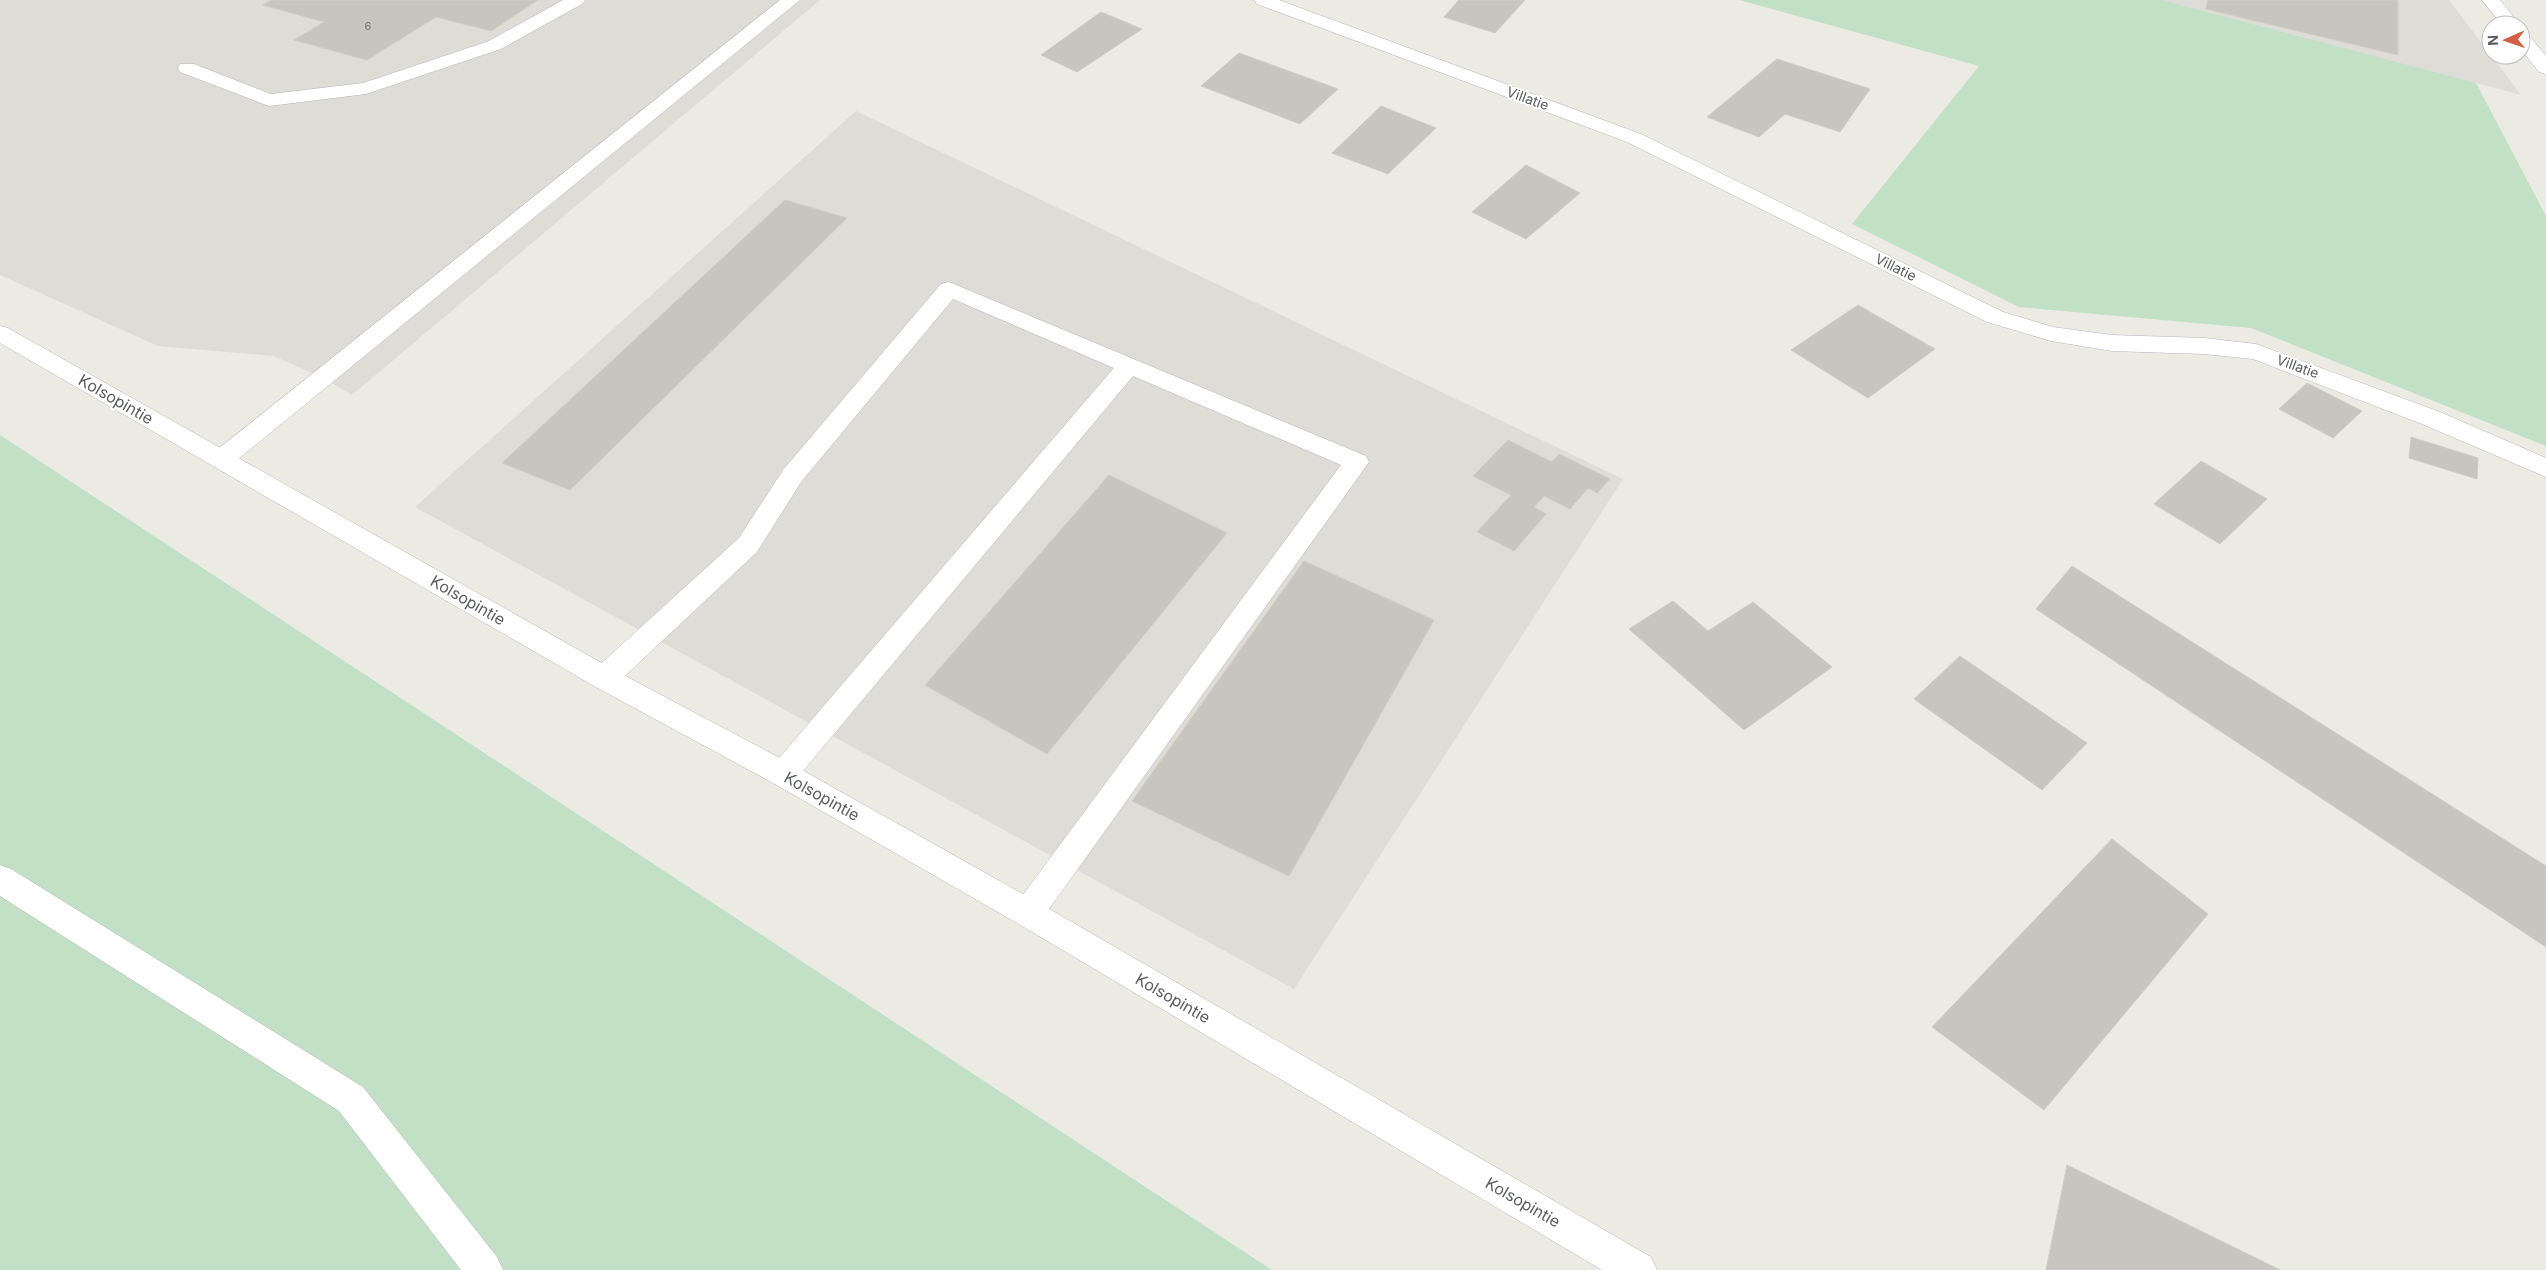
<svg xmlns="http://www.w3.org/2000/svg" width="2546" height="1270" viewBox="0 0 2546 1270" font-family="Inter,sans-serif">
<rect width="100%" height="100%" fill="#ebebe3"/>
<path fill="#dddcd7" d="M 0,0 L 820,0 L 352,395 L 322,377 L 273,356 L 158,346 L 0,275 Z
M 2146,0 L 2449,0 L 2521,95 L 2476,83 Z
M 856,111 L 1623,479 L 1294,989 L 415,507 Z"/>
<path fill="#c2e0c6" d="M 1739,0 L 2161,0 L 2476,83 L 2546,216 L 2546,446 L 2251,328 L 2019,307 L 1852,224 L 1979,66 Z
M 0,435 L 1272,1270 L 0,1270 Z"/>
<path fill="#c7c5bf" stroke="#cfcdc2" d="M 272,0 L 538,0 L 491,31 L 436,17 L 367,60 L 294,40 L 324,22 L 263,5 Z
M 1459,0 L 1525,0 L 1495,33 L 1444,17 Z
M 2208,0 L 2398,0 L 2398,55 L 2206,9 Z
M 1101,12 L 1142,29 L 1077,72 L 1041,55 Z
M 1239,53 L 1338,89 L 1300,124 L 1201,86 Z
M 1777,59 L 1870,89 L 1840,132 L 1785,114 L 1759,137 L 1707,117 Z
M 1381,106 L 1436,128 L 1388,174 L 1332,153 Z
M 1526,165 L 1580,193 L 1526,239 L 1472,212 Z
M 785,200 L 847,218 L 570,490 L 502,463 Z
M 1858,305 L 1935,349 L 1868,398 L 1791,350 Z
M 2307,383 L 2362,411 L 2333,438 L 2279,409 Z
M 2411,437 L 2478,458 L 2477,479 L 2409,458 Z
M 1508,440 L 1552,462 L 1559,454 L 1610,479 L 1597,493 L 1588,488 L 1570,509 L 1544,496 L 1534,507 L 1546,514 L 1514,551 L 1477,532 L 1511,495 L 1473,476 Z
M 2201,461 L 2267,499 L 2220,544 L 2154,504 Z
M 1109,475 L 1227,533 L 1047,754 L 925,685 Z
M 1304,561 L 1434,620 L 1289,876 L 1132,801 Z
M 2072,566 L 2546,866 L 2546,947 L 2036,609 Z
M 1673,601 L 1708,631 L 1753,602 L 1832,667 L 1744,730 L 1629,629 Z
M 1960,656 L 2087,743 L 2042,790 L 1914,699 Z
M 2112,839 L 2208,914 L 2044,1110 L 1932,1027 Z
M 2067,1165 L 2280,1270 L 2046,1270 Z"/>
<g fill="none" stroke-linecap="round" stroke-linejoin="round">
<defs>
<path id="lane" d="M 563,0 L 585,0 L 582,4 L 501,49 L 366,94 L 269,106 L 180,72 L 178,68 L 180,64 L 194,64 L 271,94 L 363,83 L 489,41 Z
M 780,0 L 800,0 L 231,465 L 222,468 L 213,465 L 210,459 L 213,453 Z
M 949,282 L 1366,456 L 1369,462 L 1039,923 L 1028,928 L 1017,923 L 1012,913 L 1017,903 L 1341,465 L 1133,376 L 793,783 L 783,787 L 773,783 L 768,774 L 773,765 L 1114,368 L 953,299 L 801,482 L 757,552 L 614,686 L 604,689 L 594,686 L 590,678 L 594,670 L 739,538 L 783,470 L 941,284 Z
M 0,865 L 11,869 L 363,1087 L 497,1257 L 503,1270 L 461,1270 L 339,1111 L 0,896 Z"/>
<path id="street" d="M 1254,0 L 1279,0 L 1641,134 L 2003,312 L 2053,327 L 2112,335 L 2204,338 L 2256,344 L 2440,412 L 2546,458 L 2546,477 L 2422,424 L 2253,359 L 2204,354 L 2112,351 L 2051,341 L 1987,322 L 1627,142 L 1257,4 Z
M 0,326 L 8,328 L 614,670 L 793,765 L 1039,903 L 1651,1257 L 1657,1270 L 1602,1270 L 1017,923 L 773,783 L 594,686 L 0,343 Z"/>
<path id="secondary" d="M 2482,0 L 2500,0 L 2520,25 L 2502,25 Z
M 2521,32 L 2527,33 L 2546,56 L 2546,74 L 2539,72 L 2521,49 Z"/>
</defs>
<use href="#lane" stroke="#b5b7bb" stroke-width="1"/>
<use href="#street" stroke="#b5b7bb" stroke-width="1"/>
<use href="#secondary" stroke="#b6b8bd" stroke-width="1"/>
<use href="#lane" fill="#fff" fill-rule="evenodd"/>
<use href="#street" fill="#fff" fill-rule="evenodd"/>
<use href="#secondary" fill="#fff" fill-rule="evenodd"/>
</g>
<g text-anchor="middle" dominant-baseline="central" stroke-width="4" stroke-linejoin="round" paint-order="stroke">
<g font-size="11" fill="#767778">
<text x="368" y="26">6</text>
</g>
<g font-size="14" fill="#5b5d61" stroke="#fff">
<text transform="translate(1528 98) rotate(20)">Villatie</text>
<text transform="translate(1896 267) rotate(26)">Villatie</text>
<text transform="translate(2298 366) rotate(20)">Villatie</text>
</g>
<g font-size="16" fill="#5b5d61" stroke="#fff">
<text transform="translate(116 399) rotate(30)">Kolsopintie</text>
<text transform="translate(468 600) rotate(30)">Kolsopintie</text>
<text transform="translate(822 796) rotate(29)">Kolsopintie</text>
<text transform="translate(1173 998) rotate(30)">Kolsopintie</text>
<text transform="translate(1523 1202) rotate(30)">Kolsopintie</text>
</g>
</g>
<g transform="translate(2506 40) rotate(268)"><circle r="24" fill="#ffffff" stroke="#bdbec0"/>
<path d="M0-4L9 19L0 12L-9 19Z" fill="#d26043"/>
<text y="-8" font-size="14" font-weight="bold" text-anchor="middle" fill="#5b5d61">N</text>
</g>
</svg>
